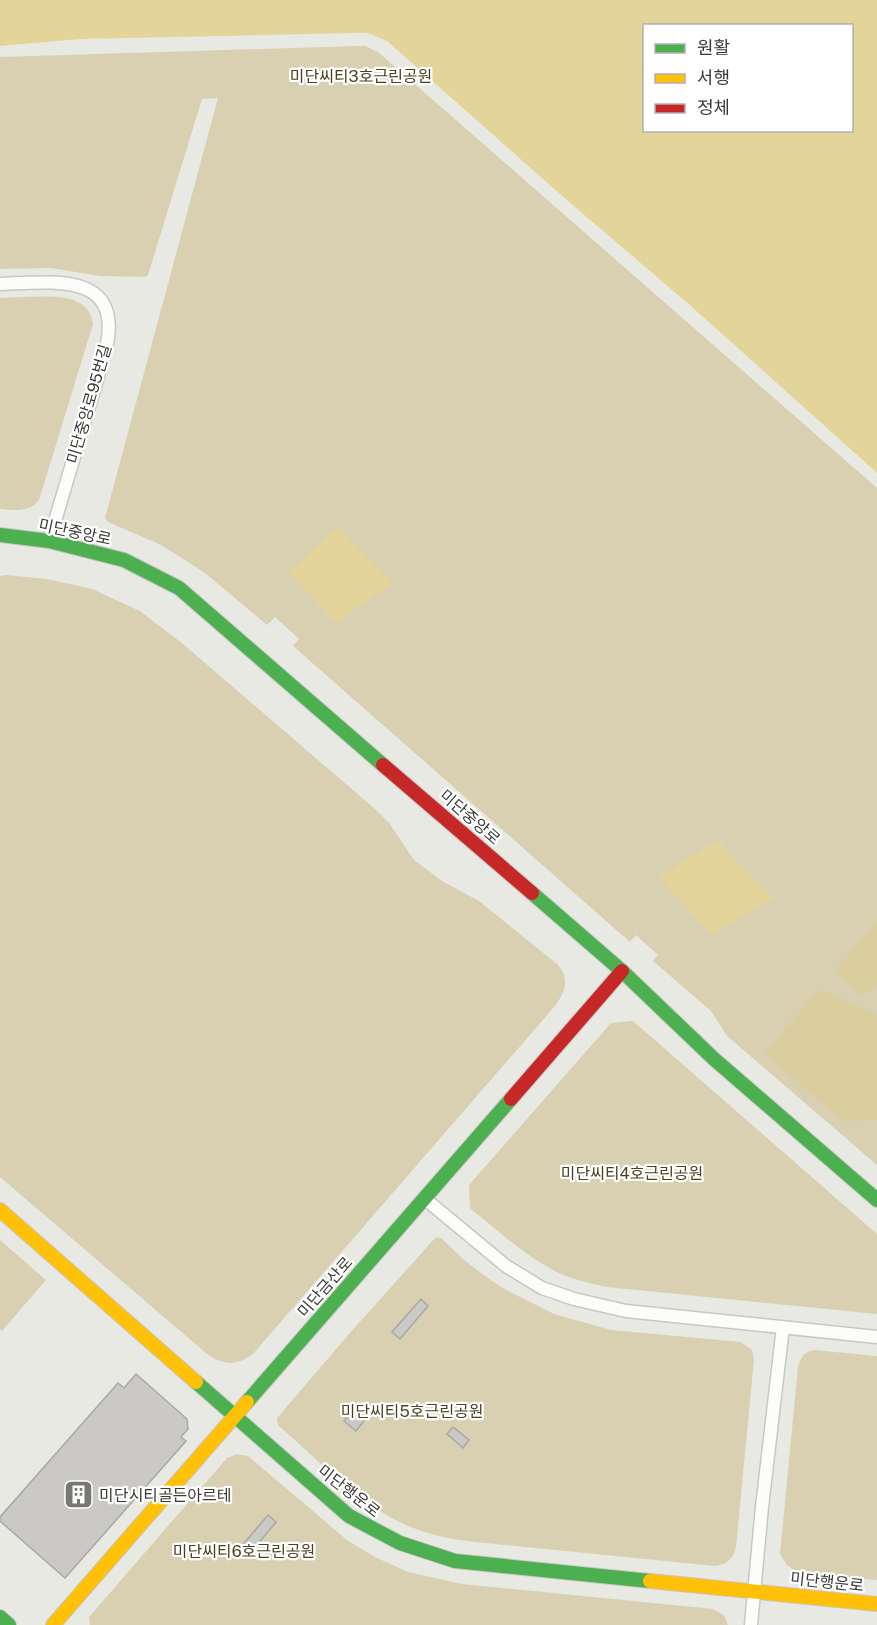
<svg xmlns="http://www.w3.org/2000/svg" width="877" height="1625" viewBox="0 0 877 1625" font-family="'Public Sans','Noto Sans KR',sans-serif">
<rect width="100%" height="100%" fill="#e9e9e4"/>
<path fill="#d8d0b1" d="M 355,46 L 365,46 L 378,52 L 877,488 L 877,1165 L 727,1036 L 711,1011 L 653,961 L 658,955 L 636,935 L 630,942 L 293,646 L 299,639 L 275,617 L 267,625 L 205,573 L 185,560 L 161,545 L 108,522 L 105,518 L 218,98 L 202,99 L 148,275 L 145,277 L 100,276 L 51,268 L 0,269 L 0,57 Z
M 24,297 C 48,297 89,291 93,324 L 39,500 C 29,513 14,510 0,509 L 0,298 Z
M 5,575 L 47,579 L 92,589 L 140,611 L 183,644 L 375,809 L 390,824 L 414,860 L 442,881 L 479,901 L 557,964 C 570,978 566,991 555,1006 L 253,1354 C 236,1366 223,1366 206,1353 L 0,1177 L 0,576 Z
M 633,1021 L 877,1234 L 877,1314 L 607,1287 C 590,1283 569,1279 553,1270 C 523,1254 497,1230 470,1208 L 469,1185 L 611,1023 Z
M 436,1237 L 441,1238 L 464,1260 L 489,1279 L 506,1290 L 554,1314 L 611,1330 L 741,1342 L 752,1350 L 754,1359 L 736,1547 C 733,1559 728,1564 715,1566 L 475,1542 C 451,1539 427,1535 404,1524 C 360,1505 315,1457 278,1425 L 277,1418 L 349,1334 Z
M 0,1240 L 46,1280 L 2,1331 L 0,1329 Z
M 814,1350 L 877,1356 L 877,1580 L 796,1572 L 787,1565 L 780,1554 L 798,1367 C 800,1358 805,1351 814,1350 Z
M 237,1454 L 248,1456 L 347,1540 L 375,1557 L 408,1572 L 462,1584 L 713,1609 L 724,1615 L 728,1625 L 90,1625 L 89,1617 L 227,1458 Z"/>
<path fill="#dace9f" d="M 877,921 L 877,987 L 862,995 L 834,972 Z
M 818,991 L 826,991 L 877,1015 L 877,1120 L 843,1121 L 765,1053 Z"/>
<path fill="#e3d59a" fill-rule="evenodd" d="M 0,0 L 877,0 L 877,473 L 692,307 L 568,201 L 387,41 L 368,33 L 356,33 L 81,39 L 0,46 ZM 644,26 L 852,26 L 852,130 L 644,130 Z
M 338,527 L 393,582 L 337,623 L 289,572 Z
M 717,840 L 773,898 L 712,935 L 659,877 Z"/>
<path fill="#cac9c5" stroke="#a9a8a4" stroke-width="1.5" d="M 421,1299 L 428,1306 L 400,1339 L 392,1332 Z
M 136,1374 L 187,1419 L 188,1429 L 181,1437 L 186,1441 L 65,1578 L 0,1521 L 0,1517 L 118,1383 L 124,1388 Z
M 355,1407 L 367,1417 L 356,1431 L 344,1421 Z
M 453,1427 L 469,1440 L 463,1448 L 447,1434 Z
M 268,1515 L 276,1522 L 249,1555 L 240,1548 Z"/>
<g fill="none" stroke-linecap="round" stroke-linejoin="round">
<defs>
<path id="street" d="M 0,284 C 55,282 126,271 105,353 L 49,541
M 424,1198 L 506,1266 L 542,1288 L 574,1299 L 626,1311 L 877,1337
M 751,1625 L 762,1507 L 783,1327"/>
<path id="fast" d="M 0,535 L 49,541 L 124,560 L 179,588 L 383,765
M 532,893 L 622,971 L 714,1059 L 877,1200
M 196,1382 L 349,1516 L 400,1543 L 455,1561 L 650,1581
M 247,1402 L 511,1099
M 0,1617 L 9,1625"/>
<path id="slow" d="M 0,1210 L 196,1382
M 650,1581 L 877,1604
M 53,1625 L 247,1402"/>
<path id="jam" d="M 383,765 L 532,893
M 511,1099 L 622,971"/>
</defs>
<use href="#street" stroke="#c8c7c3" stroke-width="15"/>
<use href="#fast" stroke="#c8c7c3" stroke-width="16"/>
<use href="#slow" stroke="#c8c7c3" stroke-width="16"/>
<use href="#jam" stroke="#c8c7c3" stroke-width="16"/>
<use href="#street" stroke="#fcfcfb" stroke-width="12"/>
<use href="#fast" stroke="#4caf50" stroke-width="14"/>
<use href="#slow" stroke="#ffc107" stroke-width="14"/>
<use href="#jam" stroke="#c62828" stroke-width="14"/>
</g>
<defs>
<symbol id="building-square" viewBox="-11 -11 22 22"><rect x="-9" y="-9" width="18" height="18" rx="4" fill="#787773" stroke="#fff"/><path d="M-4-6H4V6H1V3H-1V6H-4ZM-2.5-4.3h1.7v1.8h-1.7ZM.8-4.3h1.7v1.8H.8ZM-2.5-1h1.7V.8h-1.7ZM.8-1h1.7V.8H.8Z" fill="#fff"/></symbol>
</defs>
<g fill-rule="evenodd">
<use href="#building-square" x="62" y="1478" width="33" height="33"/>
</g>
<g text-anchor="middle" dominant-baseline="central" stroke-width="4.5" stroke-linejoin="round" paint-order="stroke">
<g font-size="16" fill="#4a411e" stroke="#fff">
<text x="361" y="76">미단씨티3호근린공원</text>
<text x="632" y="1173">미단씨티4호근린공원</text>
<text x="412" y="1411">미단씨티5호근린공원</text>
<text x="244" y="1551">미단씨티6호근린공원</text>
</g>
<g font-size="16" fill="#3b3a36" stroke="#fff">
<text transform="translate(89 404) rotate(-74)">미단중앙로95번길</text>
<text transform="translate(75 532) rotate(12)">미단중앙로</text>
<text transform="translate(470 817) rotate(41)">미단중앙로</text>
<text transform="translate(325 1287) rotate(-49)">미단금산로</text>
<text transform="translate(349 1491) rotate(38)">미단행운로</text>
<text transform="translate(827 1582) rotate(6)">미단행운로</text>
</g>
<g font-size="16" fill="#3b3a36" stroke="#fff" text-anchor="start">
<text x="99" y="1495">미단시티골든아르테</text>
</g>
</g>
<rect x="643" y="24" width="210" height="108" fill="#ffffff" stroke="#b1b0af" stroke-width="1.5"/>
<rect x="655" y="44" width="30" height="9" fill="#4caf50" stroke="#b1b0af" stroke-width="1.5"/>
<text x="697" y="54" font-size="18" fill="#3b3a36">원활</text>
<rect x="655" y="74" width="30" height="9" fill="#ffc107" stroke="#b1b0af" stroke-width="1.5"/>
<text x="697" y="84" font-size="18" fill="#3b3a36">서행</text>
<rect x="655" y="104" width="30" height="9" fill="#c62828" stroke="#b1b0af" stroke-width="1.5"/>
<text x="697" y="114" font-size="18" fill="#3b3a36">정체</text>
</svg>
